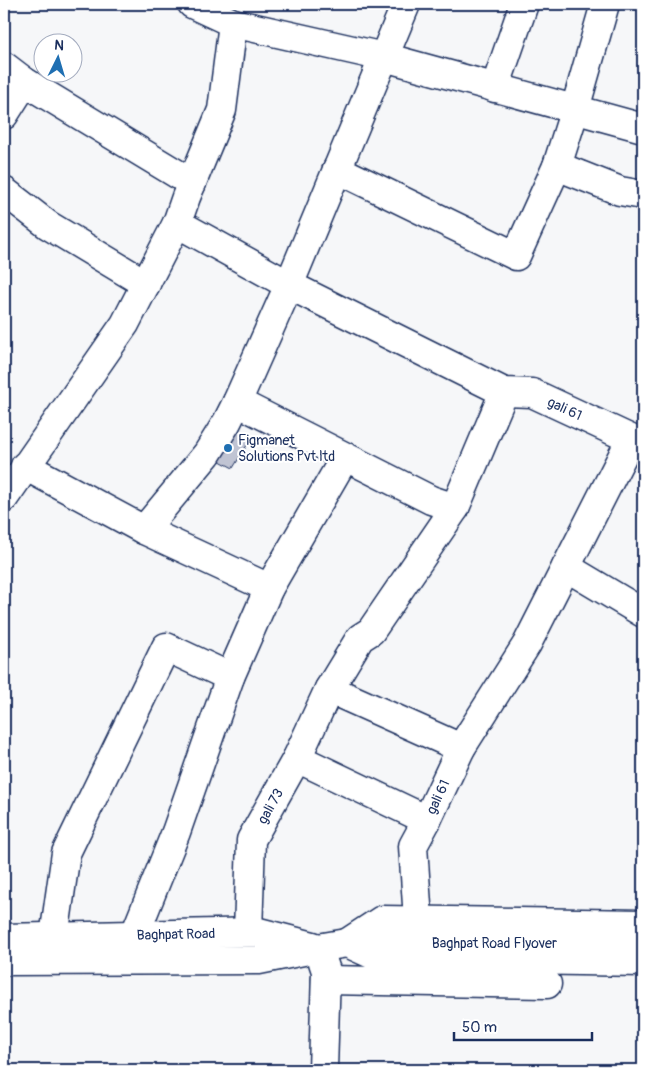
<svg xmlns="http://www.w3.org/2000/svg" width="647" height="1074" viewBox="0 0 647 1074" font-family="Pangolin,sans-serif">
<rect width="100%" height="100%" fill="#f6f7f9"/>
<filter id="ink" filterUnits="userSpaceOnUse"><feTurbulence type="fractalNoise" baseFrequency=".02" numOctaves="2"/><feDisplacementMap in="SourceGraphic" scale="10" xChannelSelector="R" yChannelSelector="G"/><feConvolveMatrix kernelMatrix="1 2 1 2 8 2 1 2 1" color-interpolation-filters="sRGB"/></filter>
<g filter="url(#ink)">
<path fill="#c0c4d3" stroke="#1b2f5e" d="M 227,422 L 249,442 L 233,468 L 207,454 Z"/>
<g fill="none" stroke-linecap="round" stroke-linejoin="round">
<defs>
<g id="minor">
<path d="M 192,4 L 233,23 L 384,57 L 643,128"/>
<path id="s1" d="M 406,4 L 289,285 L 504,392 L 532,393 L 631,439 L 527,644 L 461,748 L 427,820 L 413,846 L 418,920"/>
<path d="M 4,66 L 25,82 L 192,183"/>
<path d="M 495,88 L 524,4"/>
<path d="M 4,115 L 25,82"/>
<path d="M 557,166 L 620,191 L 643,195"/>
<path d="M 337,169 L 516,256 L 557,166 L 575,109 L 605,4"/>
<path d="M 4,191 L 48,225 L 146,284"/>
<path d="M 237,402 L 431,500 L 455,508"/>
<path d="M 25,466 L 144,530 L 269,588"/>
<path d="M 4,498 L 125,324 L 177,223 L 186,197 L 222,110 L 233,23"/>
<path d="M 144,530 L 207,454 L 227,422 L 237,402 L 289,285 L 177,223"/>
<path d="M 566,567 L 643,613"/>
<path d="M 329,689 L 461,748"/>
<path d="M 297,758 L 427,820"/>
<path id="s2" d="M 248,932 L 251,840 L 297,758 L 329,689 L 360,638 L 371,631 L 455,508 L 504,392"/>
<path d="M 135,934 L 176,832 L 230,677 L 269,588 L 345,457"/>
<path d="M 54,937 L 66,853 L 166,647 L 230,677"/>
<path d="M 347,943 L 382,920 L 643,924"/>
<path d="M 347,943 L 380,958 L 643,962"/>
<path d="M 323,962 L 326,971 L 323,1070"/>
<path d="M 326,980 L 547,984"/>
</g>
<g id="major">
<path id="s3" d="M 4,938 L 259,932 L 313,946"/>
<path id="s4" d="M 4,961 L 259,960 L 318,948 L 347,943 L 643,943"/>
</g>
</defs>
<use href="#minor" stroke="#1b2f5e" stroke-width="31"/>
<use href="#major" stroke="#1b2f5e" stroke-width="31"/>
<use href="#minor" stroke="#fff" stroke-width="28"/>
<use href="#major" stroke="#fff" stroke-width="28"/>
</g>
</g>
<circle fill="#1f6fb2" stroke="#fff" stroke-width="2" cx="228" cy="448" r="5"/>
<g text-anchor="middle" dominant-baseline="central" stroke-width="4" stroke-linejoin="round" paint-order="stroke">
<g font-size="14" fill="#1b2f5e" stroke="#fff">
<text stroke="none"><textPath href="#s1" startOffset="609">gali 61</textPath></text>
<text transform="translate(438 797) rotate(-65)">gali 61</text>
<text stroke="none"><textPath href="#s2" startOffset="131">gali 73</textPath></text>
<text stroke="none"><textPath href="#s3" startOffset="172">Baghpat Road</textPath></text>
<text stroke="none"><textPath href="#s4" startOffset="492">Baghpat Road Flyover</textPath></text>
</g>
<g font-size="14" fill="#1b2f5e" stroke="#fff" text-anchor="start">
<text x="238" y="440">Figmanet<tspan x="238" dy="16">Solutions Pvt ltd</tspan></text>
</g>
</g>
<rect width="647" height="1074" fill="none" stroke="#fff" stroke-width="20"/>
<rect x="10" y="10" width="627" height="1054" fill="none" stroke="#1b2f5e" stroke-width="2" filter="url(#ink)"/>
<g transform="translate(58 58) rotate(5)"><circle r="24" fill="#ffffff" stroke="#a4acbf"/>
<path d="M0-4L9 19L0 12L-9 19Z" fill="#1f6fb2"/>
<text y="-8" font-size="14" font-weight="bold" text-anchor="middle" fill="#1b2f5e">N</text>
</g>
<path d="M454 1032v8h138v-8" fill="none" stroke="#1b2f5e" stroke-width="2.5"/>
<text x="462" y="1032" font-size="15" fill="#1b2f5e" stroke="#ffffff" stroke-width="4" paint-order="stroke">50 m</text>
</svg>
